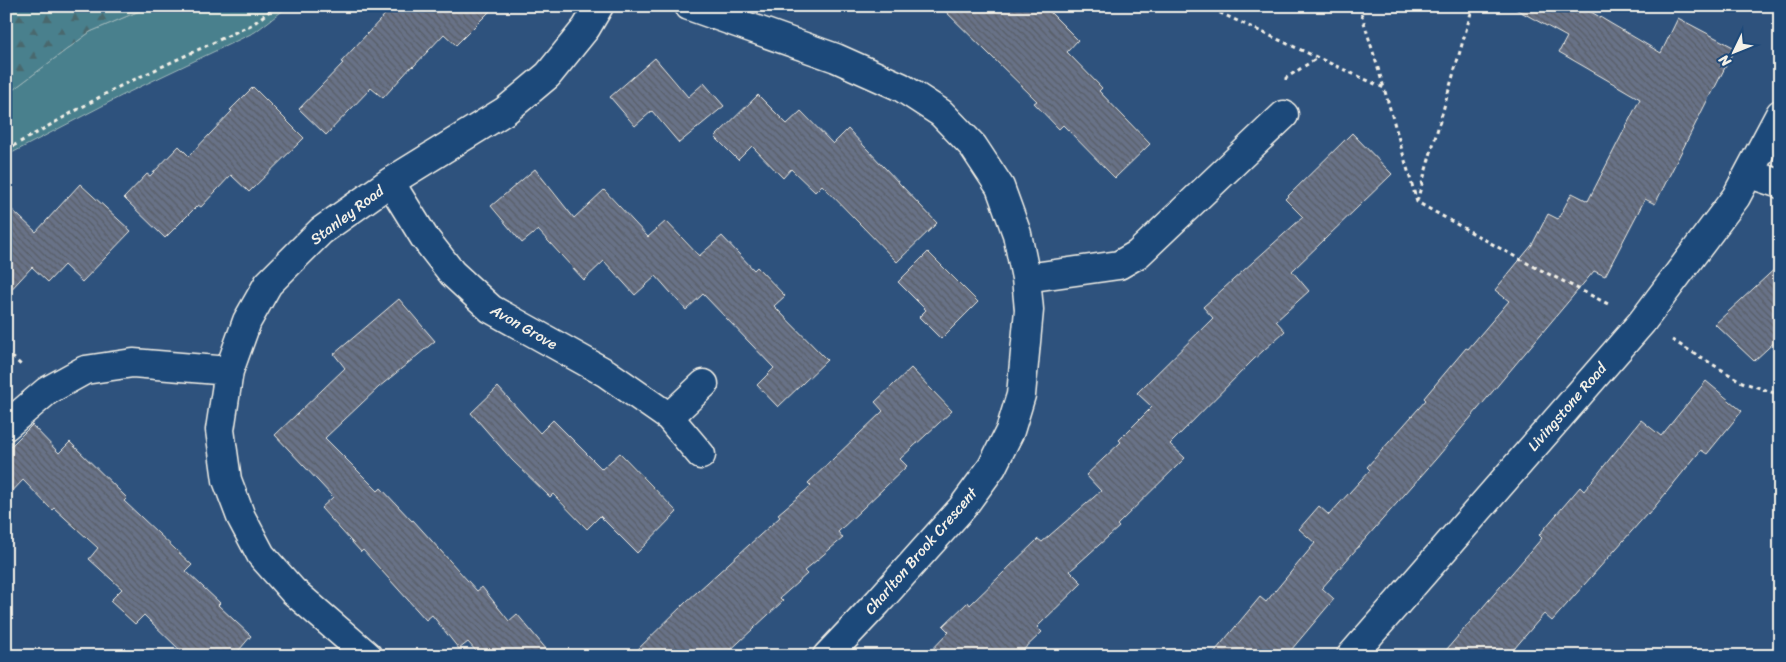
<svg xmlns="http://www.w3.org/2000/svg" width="1786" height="662" viewBox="0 0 1786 662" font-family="Sriracha,sans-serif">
<defs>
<pattern id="forest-firs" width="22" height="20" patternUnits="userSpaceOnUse" patternTransform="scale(1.25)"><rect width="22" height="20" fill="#4a808d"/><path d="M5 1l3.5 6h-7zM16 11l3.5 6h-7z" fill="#4a676d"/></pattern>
<pattern id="building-back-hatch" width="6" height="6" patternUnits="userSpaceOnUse" patternTransform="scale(1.25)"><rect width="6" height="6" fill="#687287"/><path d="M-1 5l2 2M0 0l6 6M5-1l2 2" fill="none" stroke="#585d66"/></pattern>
</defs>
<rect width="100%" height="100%" fill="#2e527d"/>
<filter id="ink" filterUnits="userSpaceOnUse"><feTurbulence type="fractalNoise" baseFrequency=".02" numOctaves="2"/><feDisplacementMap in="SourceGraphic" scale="10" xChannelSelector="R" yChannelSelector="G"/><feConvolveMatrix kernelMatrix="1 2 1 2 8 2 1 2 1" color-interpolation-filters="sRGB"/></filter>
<g filter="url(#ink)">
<path fill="#4a808d" stroke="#9fb8ba" d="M 151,6 L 289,6 L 255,32 L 127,93 L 6,156 L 6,95 L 90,32 Z"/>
<path fill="url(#forest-firs)" stroke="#9fb8ba" d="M 6,6 L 151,6 L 90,32 L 6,95 Z"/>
<path fill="url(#building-back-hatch)" stroke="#f4f1e8" d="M 393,6 L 495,6 L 456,45 L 444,34 L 413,67 L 412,66 L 383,98 L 371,88 L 326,135 L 299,109 L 343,63 L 341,62 Z
M 940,6 L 1044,6 L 1078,40 L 1067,52 L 1102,88 L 1099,91 L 1150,144 L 1115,178 L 1063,125 L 1059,129 L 1034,103 L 1037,101 Z
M 1510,6 L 1581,6 L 1661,53 L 1678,18 L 1735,48 L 1711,95 L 1710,95 L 1655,204 L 1645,199 L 1605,276 L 1594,271 L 1435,460 L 1322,588 L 1334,599 L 1286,656 L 1211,656 L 1260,597 L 1266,602 L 1315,543 L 1299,529 L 1319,506 L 1329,515 L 1370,470 L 1367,467 L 1426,400 L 1424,398 L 1466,348 L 1468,349 L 1509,301 L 1495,290 L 1532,245 L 1548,214 L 1558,219 L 1572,193 L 1588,201 L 1640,99 L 1559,52 L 1567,37 Z
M 655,58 L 688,97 L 704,83 L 724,106 L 679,143 L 652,111 L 635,126 L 610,97 Z
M 253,87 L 304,138 L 249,192 L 231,175 L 201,207 L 198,205 L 165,238 L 124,198 L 147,174 L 150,176 L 179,146 L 189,156 L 232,111 L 230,110 Z
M 758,95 L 787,124 L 801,111 L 833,144 L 848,129 L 937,223 L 897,262 L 822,185 L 815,192 L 791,169 L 783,178 L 752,146 L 738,160 L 715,137 Z
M 1352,133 L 1392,174 L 1292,271 L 1309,291 L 1276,321 L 1285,331 L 1253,360 L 1170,444 L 1185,458 L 1117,525 L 1119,527 L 1070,571 L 1082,583 L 1037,627 L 1042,632 L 1017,656 L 926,656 L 949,632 L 943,626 L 968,602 L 970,605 L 1038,539 L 1042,542 L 1101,491 L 1086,475 L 1121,442 L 1119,440 L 1152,407 L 1137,393 L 1213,318 L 1203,307 L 1303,217 L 1285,199 Z
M 535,169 L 574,218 L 604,190 L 648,237 L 666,221 L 699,256 L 722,236 L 754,270 L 757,267 L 785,296 L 774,306 L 827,360 L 778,407 L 757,385 L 774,368 L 703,294 L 686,310 L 656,276 L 635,295 L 604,261 L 584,280 L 538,230 L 522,243 L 491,206 Z
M 80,184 L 131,231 L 82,282 L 64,265 L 48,282 L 32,267 L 6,295 L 6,204 L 36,232 Z
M 928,252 L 978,302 L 941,339 L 919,317 L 926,310 L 898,282 Z
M 1780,264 L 1780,337 L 1754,361 L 1715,324 Z
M 399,299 L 435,341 L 379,387 L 325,438 L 378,491 L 381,488 L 412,521 L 413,520 L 477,591 L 482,587 L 509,621 L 517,614 L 552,656 L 470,656 L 476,651 L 468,642 L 459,649 L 432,615 L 426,620 L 363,550 L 361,552 L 321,508 L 333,497 L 275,435 L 345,368 L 334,354 Z
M 911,368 L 952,411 L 900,459 L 907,466 L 838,532 L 843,538 L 804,571 L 807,574 L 780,598 L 783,601 L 724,656 L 631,656 L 687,601 L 780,517 L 778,514 L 811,486 L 808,483 L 883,411 L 875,402 Z
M 1706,381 L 1742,411 L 1707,454 L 1701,450 L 1648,515 L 1647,514 L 1552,621 L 1544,614 L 1508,656 L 1441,656 L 1542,538 L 1539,535 L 1580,487 L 1584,491 L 1641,420 L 1661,436 Z
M 498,387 L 540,433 L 553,420 L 602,469 L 620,453 L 677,512 L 637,553 L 600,516 L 587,529 L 553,494 L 550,497 L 512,460 L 471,413 Z
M 32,425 L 59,453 L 70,442 L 127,498 L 124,501 L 192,565 L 186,571 L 220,603 L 218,605 L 251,636 L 234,656 L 186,656 L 144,615 L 135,624 L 110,601 L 122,589 L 89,559 L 98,548 L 54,508 L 52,510 L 23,480 L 6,498 L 6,451 Z"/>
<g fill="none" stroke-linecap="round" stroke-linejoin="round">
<defs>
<path id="minor" d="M 689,6 L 836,58 L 901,87 L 941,113 L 973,146 L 1000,187 L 1017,234 L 1026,278 L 1029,310 L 1021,395 L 1010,431 L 992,467 L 962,508 L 878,602 L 827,656
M 1750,174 L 1780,184
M 390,182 L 424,237 L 452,273 L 491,309 L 606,373 L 669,417 L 701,455
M 1026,278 L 1119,265 L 1138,254 L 1284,115
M 669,417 L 704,384
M 6,426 L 47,391 L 85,370 L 133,363 L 229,371
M 368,656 L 293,591 L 261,555 L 241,517 L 227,480 L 220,430 L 229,371 L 247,321 L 268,284 L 321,231 L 390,182 L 505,111 L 548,75 L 586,28 L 599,6
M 1351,656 L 1642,322 L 1736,197 L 1780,114"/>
</defs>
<use href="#minor" stroke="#f4f1e8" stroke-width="31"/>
<path stroke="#f4f1e8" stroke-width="3" stroke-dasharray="4 4" stroke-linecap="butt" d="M 1205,6 L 1384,88 L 1417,202 L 1521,260 L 1610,305
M 1359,6 L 1384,88
M 1286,80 L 1286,78 L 1317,58
M 6,150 L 114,89 L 253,24 L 276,6
M 1417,201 L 1473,6
M 1672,340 L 1742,382 L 1780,395
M 6,351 L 22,366"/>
<use href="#minor" stroke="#1f4a7a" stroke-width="28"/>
</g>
</g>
<g text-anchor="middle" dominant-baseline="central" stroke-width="4.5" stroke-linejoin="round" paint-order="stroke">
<g font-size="15" fill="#f4f1e8" stroke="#1f4a7a">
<text transform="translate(347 215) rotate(-37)">Stanley Road</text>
<text transform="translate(524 327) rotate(30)">Avon Grove</text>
<text transform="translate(1567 407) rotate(-49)">Livingstone Road</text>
<text transform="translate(921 551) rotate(-49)">Charlton Brook Crescent</text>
</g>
</g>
<rect width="1786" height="662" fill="none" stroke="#1f4a7a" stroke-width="25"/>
<rect x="12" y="12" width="1761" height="637" fill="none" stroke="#f4f1e8" stroke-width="2" filter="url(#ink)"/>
<g transform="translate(1734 52) rotate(227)" stroke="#1f4a7a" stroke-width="4" paint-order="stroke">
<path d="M0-4L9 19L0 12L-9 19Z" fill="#f4f1e8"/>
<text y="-8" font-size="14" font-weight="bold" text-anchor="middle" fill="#f4f1e8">N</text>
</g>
</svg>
